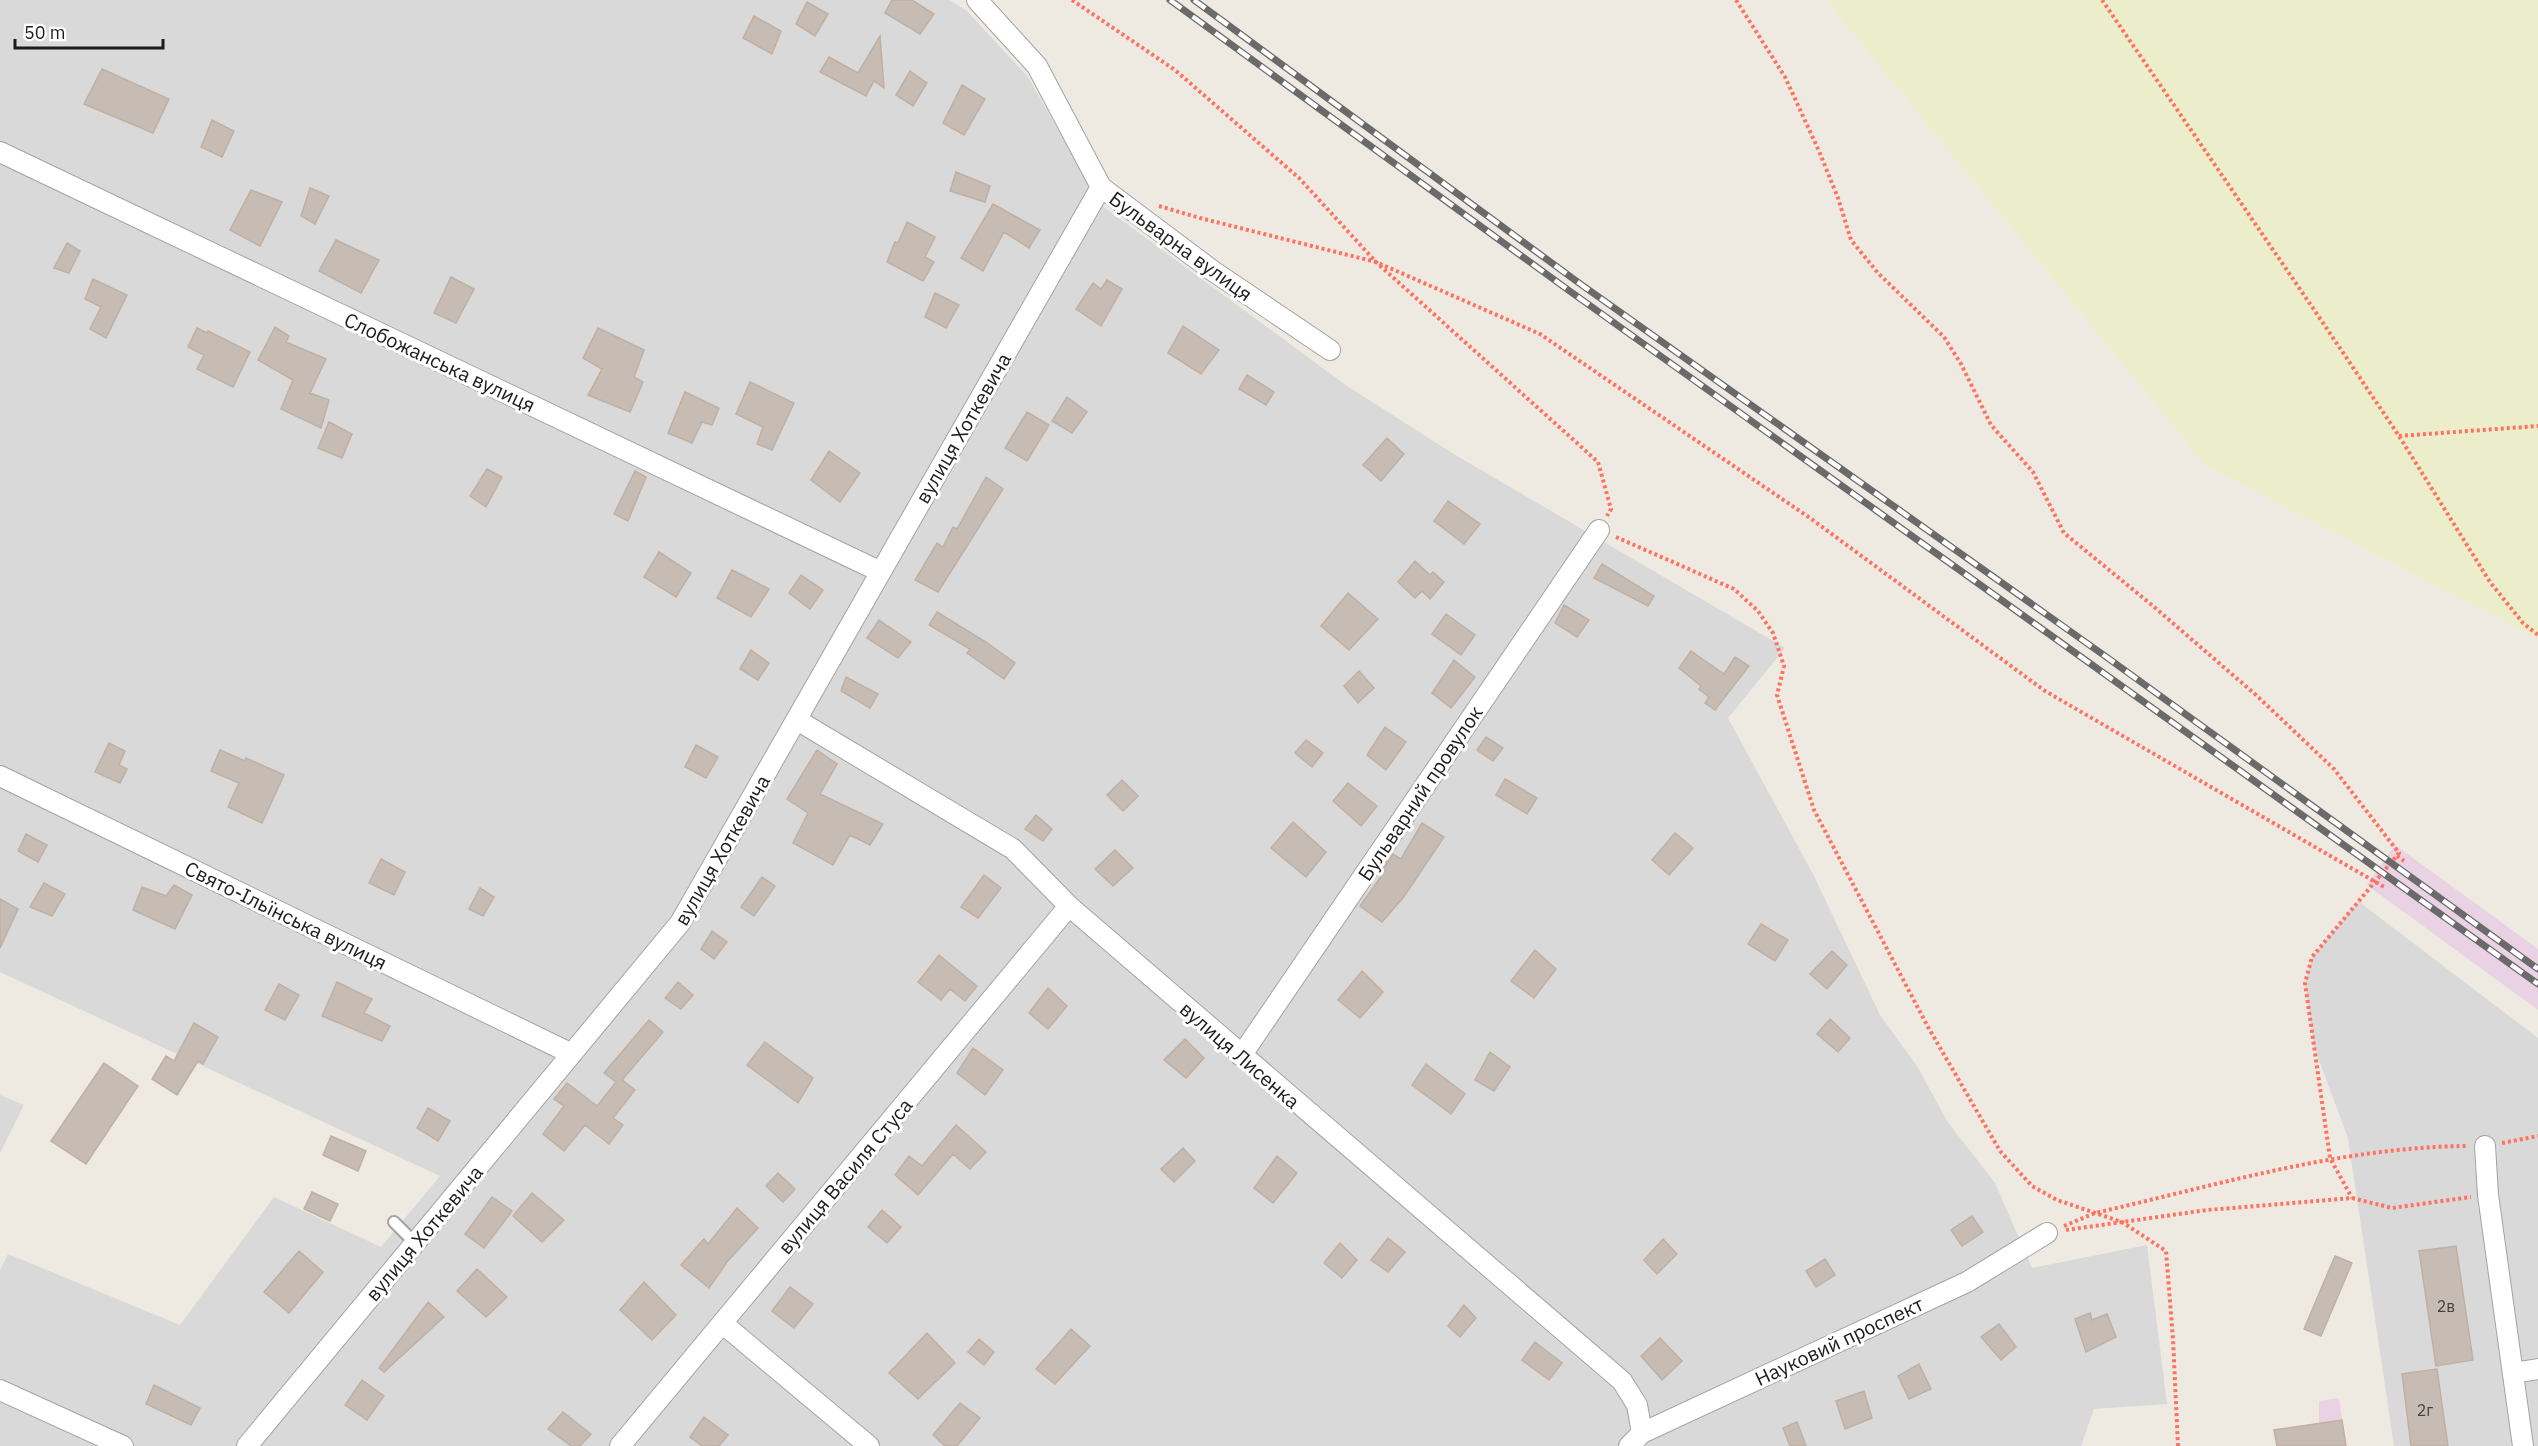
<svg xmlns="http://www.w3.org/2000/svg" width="2538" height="1446" viewBox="0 0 2538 1446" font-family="'IBM Plex Sans',sans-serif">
<rect width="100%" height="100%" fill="#eeeae1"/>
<path fill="#dad9d9" d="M 0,0 L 950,0 L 967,11 L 1028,77 L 1101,205 L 1347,386 L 1452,453 L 1785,648 L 1728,718 L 1814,876 L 1880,1015 L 1917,1066 L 1947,1121 L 1995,1183 L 2032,1268 L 2147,1245 L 2167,1404 L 2094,1409 L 2081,1446 L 0,1446 L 0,1270 L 8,1254 L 180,1325 L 274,1197 L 381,1247 L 440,1176 L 0,972 Z
M 2358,901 L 2538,1038 L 2538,1446 L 2394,1446 L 2348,1138 L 2314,1047 L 2305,983 L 2312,957 Z
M 0,1095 L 24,1105 L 0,1153 Z"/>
<path fill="#e8d2e3" d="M 2395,845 L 2538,949 L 2538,1010 L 2367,885 Z
M 2339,1398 L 2346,1446 L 2277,1446 L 2274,1430 L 2319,1423 L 2319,1401 Z"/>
<path fill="#eceecb" d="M 1826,0 L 2538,0 L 2538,639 L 2205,465 Z"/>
<path fill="#c6bcb4" stroke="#c0b0a3" stroke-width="1.5" d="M 892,0 L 912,0 L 934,14 L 920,34 L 885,13 Z
M 807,2 L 828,14 L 815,36 L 796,24 Z
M 754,16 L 781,31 L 772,54 L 743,38 Z
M 880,36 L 884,88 L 874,81 L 866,96 L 820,72 L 829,57 L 858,73 Z
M 102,69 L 169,99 L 153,133 L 84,104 Z
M 910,71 L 927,83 L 913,106 L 896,95 Z
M 962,85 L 985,99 L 964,135 L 943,123 Z
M 212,120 L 234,131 L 222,157 L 201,147 Z
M 956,172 L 990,186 L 985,202 L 950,191 Z
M 310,188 L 329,196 L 315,224 L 301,216 Z
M 251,190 L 282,202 L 260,246 L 230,230 Z
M 993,204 L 1040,230 L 1029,248 L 1004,232 L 983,271 L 961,258 Z
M 907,222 L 935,237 L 925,257 L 934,262 L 923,281 L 887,262 L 895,242 L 898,243 Z
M 336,240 L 379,260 L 361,293 L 319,271 Z
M 67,243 L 80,251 L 69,273 L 54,268 Z
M 451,277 L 474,289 L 456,323 L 434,313 Z
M 93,279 L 127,295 L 106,338 L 90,329 L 101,307 L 85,299 Z
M 1107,280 L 1122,289 L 1101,326 L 1076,309 L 1093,283 L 1101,289 Z
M 935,293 L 959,305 L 946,328 L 925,317 Z
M 1183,326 L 1219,350 L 1201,374 L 1168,353 Z
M 275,327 L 289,336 L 286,342 L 326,359 L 310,393 L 329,400 L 321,428 L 281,409 L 293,380 L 258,360 Z
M 197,328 L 207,333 L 208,331 L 250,352 L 233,387 L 197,369 L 204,355 L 188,347 Z
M 598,328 L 644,350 L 634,377 L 643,382 L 630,412 L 588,395 L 602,369 L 583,358 Z
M 1247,375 L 1274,392 L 1266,405 L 1239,389 Z
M 750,382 L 794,403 L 772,450 L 757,444 L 763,427 L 736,414 Z
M 685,392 L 719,408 L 712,425 L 702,422 L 692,443 L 668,433 Z
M 1067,397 L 1087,412 L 1072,433 L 1052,421 Z
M 1027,412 L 1049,425 L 1027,461 L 1005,448 Z
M 329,422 L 352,434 L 342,458 L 318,448 Z
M 1387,438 L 1404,454 L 1381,481 L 1363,465 Z
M 829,451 L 860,473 L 840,502 L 811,480 Z
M 487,469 L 502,477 L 486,507 L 470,496 Z
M 635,471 L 646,477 L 628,521 L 614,514 Z
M 986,477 L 1003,489 L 938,592 L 915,580 L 937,543 L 943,547 L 953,527 L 957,529 Z
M 1448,501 L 1480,524 L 1464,544 L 1434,521 Z
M 659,552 L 691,573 L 676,597 L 644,577 Z
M 1415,561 L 1430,575 L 1433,572 L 1444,582 L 1430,599 L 1422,591 L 1415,598 L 1398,582 Z
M 1602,564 L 1654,596 L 1648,606 L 1594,578 Z
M 732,570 L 769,589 L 751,617 L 717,598 Z
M 801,575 L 823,590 L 810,609 L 789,593 Z
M 1348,593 L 1378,619 L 1349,650 L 1321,626 Z
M 1564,605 L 1589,620 L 1577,637 L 1555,623 Z
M 937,612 L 986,642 L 1015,663 L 1004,679 L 967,653 L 970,649 L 929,625 Z
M 1446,614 L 1475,635 L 1461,655 L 1432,634 Z
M 879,620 L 911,642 L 898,658 L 867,638 Z
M 751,650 L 769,663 L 758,680 L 740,669 Z
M 1691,651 L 1724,674 L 1735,657 L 1749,666 L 1715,710 L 1705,703 L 1709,697 L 1699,689 L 1701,686 L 1679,668 Z
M 1454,660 L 1475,677 L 1451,708 L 1432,693 Z
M 1359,671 L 1374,688 L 1358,703 L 1344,686 Z
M 846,677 L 878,694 L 870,708 L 841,691 Z
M 1385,727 L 1406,742 L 1386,770 L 1367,755 Z
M 1486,737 L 1503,748 L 1493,761 L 1477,750 Z
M 1306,740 L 1323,753 L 1312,767 L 1295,753 Z
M 109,743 L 125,751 L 119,765 L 127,769 L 120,783 L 95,772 Z
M 696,745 L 718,757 L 706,778 L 685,767 Z
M 220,750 L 245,761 L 246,758 L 284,775 L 262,823 L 228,807 L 239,783 L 211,771 Z
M 817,750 L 837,764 L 820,794 L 883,824 L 870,845 L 850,835 L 833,865 L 793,843 L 808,813 L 787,799 Z
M 1505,779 L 1537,798 L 1527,814 L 1496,795 Z
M 1122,780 L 1138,796 L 1123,811 L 1107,795 Z
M 1348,783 L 1377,806 L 1361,826 L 1333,801 Z
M 1036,815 L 1052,829 L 1043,841 L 1025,829 Z
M 1293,822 L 1326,852 L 1306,877 L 1271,848 Z
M 1422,823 L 1444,837 L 1403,898 L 1382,922 L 1360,906 L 1385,871 L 1383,869 L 1393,854 L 1401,859 Z
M 1675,833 L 1693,848 L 1669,875 L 1652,860 Z
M 26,834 L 47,845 L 38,862 L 18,851 Z
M 1115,850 L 1133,868 L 1113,886 L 1095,869 Z
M 381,859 L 405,872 L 394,895 L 369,883 Z
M 984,875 L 1001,888 L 978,918 L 961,907 Z
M 762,877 L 775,886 L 754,916 L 741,907 Z
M 44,883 L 65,894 L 52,916 L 30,907 Z
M 174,885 L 192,895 L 175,929 L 133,910 L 142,887 L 166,896 Z
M 480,888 L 494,897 L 483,916 L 469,909 Z
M 0,899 L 18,909 L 0,948 Z
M 1761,924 L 1788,940 L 1775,961 L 1748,944 Z
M 712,931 L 727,942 L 714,959 L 701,949 Z
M 1535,950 L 1556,969 L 1534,998 L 1511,981 Z
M 1832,951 L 1847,965 L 1827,989 L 1810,974 Z
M 939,955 L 977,986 L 965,1001 L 950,989 L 941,1000 L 918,982 Z
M 1362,971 L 1383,992 L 1360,1018 L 1338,1000 Z
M 337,982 L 372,999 L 364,1013 L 390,1026 L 382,1041 L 322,1016 Z
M 678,982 L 693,995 L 681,1009 L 665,998 Z
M 279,984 L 299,995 L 285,1020 L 265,1010 Z
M 1048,988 L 1067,1006 L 1048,1029 L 1029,1013 Z
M 1830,1019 L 1850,1038 L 1838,1052 L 1817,1034 Z
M 649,1020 L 663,1032 L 622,1080 L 635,1090 L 613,1118 L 623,1125 L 609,1144 L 585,1125 L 564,1151 L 543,1134 L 564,1106 L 554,1099 L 567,1083 L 597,1106 L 616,1082 L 604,1073 Z
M 194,1023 L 218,1037 L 203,1064 L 198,1061 L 177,1095 L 152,1079 L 166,1056 L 174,1061 Z
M 1185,1039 L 1204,1058 L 1186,1078 L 1164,1060 Z
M 765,1042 L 813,1078 L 798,1103 L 747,1065 Z
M 973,1048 L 1003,1070 L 985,1095 L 957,1073 Z
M 1490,1052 L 1510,1067 L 1494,1091 L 1475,1080 Z
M 104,1063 L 138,1086 L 86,1164 L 51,1141 Z
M 1426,1064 L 1465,1094 L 1451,1114 L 1412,1085 Z
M 428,1108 L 450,1121 L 438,1141 L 417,1128 Z
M 956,1125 L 986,1152 L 970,1169 L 953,1154 L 918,1195 L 895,1175 L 909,1156 L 922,1166 Z
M 331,1136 L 366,1151 L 358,1171 L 323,1155 Z
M 1183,1148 L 1195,1161 L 1174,1182 L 1161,1169 Z
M 1277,1156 L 1297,1173 L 1273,1203 L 1254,1188 Z
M 778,1173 L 795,1189 L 783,1202 L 766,1186 Z
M 312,1192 L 338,1204 L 330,1221 L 304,1209 Z
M 532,1193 L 564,1220 L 542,1242 L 513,1216 Z
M 492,1197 L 512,1211 L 484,1248 L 465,1234 Z
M 737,1208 L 758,1228 L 727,1262 L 709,1288 L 681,1265 L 704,1239 L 708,1244 Z
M 882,1210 L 901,1227 L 887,1243 L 868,1227 Z
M 1972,1216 L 1983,1232 L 1962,1246 L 1951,1230 Z
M 1388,1238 L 1405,1252 L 1388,1272 L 1371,1260 Z
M 1663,1239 L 1677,1254 L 1657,1274 L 1644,1260 Z
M 1340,1243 L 1357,1260 L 1342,1278 L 1324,1263 Z
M 2456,1246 L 2473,1360 L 2436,1366 L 2419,1251 Z
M 299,1251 L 323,1272 L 289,1313 L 264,1292 Z
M 2335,1256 L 2352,1263 L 2321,1336 L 2304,1329 Z
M 1825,1259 L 1835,1275 L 1816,1287 L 1806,1271 Z
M 477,1269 L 507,1297 L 486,1317 L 457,1291 Z
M 644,1282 L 676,1315 L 652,1340 L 620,1310 Z
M 790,1287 L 813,1304 L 794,1328 L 772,1311 Z
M 428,1302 L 444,1317 L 384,1372 L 379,1368 Z
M 1464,1305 L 1476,1318 L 1460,1337 L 1448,1326 Z
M 2090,1313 L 2092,1320 L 2107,1314 L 2116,1337 L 2086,1352 L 2075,1319 Z
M 1999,1324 L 2016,1347 L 2001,1360 L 1981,1337 Z
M 1071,1329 L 1090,1346 L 1055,1384 L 1036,1369 Z
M 927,1333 L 955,1363 L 918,1399 L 889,1373 Z
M 1660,1338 L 1682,1361 L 1662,1380 L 1641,1356 Z
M 979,1339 L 994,1352 L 984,1365 L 968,1352 Z
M 1535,1342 L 1562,1363 L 1549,1380 L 1522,1360 Z
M 1919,1364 L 1931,1389 L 1909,1399 L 1898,1376 Z
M 2437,1369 L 2448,1446 L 2411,1446 L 2402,1374 Z
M 362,1380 L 384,1396 L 367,1420 L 345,1405 Z
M 154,1385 L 200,1408 L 191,1425 L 146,1404 Z
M 1864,1391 L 1872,1418 L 1845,1429 L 1836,1401 Z
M 960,1403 L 980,1418 L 957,1446 L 945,1446 L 933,1435 Z
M 563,1412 L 591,1434 L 580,1446 L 571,1446 L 548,1429 Z
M 704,1417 L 728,1435 L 719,1446 L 702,1446 L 690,1437 Z
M 2342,1420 L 2346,1446 L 2277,1446 L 2274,1430 Z
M 1797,1422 L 1806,1446 L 1790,1446 L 1783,1428 Z"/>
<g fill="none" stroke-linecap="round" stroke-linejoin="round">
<defs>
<path id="service" d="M 394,1222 L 415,1243"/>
<path id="minor" d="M 977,0 L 1037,66 L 1101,187 L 1213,271 L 1330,350
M 0,152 L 881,572
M 797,720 L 1013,849 L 1069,906 L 1622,1381 L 1637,1405 L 1642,1433
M 0,776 L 572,1054
M 1241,1056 L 1599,530
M 2485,1146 L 2488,1195 L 2523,1446
M 722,1323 L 869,1446
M 2513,1373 L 2538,1369
M 0,1390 L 123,1446
M 247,1446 L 680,923 L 1101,187
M 620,1446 L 1069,906
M 1629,1446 L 1642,1433 L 1967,1282 L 2047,1233"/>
</defs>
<use href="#service" stroke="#a3a3a3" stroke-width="14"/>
<use href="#minor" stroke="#a3a3a3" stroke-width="22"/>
<path stroke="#ff7261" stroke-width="4" stroke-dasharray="3 3" stroke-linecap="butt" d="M 1072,0 L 1175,70 L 1299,178 L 1376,262 L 1598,462 L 1611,509 L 1607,516
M 1736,0 L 1785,77 L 1819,151 L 1838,198 L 1851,240 L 1878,273 L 1944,337 L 1961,364 L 1991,425 L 2033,472 L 2064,533 L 2153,606 L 2256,695 L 2334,769 L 2399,853 L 2312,957 L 2305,983 L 2330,1158 L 2352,1198
M 2102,0 L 2319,317 L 2399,436 L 2490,582 L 2523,623 L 2538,635
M 1159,206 L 1200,218 L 1376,262 L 1540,334 L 1810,518 L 2045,691 L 2386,888
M 2399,436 L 2538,426
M 1616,537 L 1734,589 L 1758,611 L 1773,633 L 1784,666 L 1777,695 L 1814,810 L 1928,1027 L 2000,1151 L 2032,1186 L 2057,1200 L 2122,1222 L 2166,1251 L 2173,1339 L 2178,1446
M 2397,856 L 2404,861
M 2502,1143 L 2538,1136
M 2064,1226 L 2095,1213 C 2218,1185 2341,1147 2467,1146
M 2066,1230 L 2207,1210 L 2352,1198 L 2392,1208 L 2471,1197"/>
<use href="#service" stroke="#fff" stroke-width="10"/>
<use href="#minor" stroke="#fff" stroke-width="20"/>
<defs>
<path id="rail" d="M 1170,0 L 1571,292 L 2538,984
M 1194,0 L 1579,283 L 2105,656 L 2538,969"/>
</defs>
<use href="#rail" stroke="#6a6a6a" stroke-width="7"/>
<use href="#rail" stroke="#fff" stroke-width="4.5" stroke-dasharray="14" stroke-linecap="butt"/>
</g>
<g text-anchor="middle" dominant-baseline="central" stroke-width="6" stroke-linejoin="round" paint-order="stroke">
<g font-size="16" fill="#464442">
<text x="2446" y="1306">2в</text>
<text x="2425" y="1410">2г</text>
</g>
<g font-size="20" fill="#1c1c1c" stroke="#fff">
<text transform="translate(1181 246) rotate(36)">Бульварна вулиця</text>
<text transform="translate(440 362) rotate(25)">Слобожанська вулиця</text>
<text transform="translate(963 428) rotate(-60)">вулиця Хоткевича</text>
<text transform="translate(1420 793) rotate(-56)">Бульварний провулок</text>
<text transform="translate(722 850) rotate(-60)">вулиця Хоткевича</text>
<text transform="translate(286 915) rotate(26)">Свято-Ільїнська вулиця</text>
<text transform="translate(1240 1055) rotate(41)">вулиця Лисенка</text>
<text transform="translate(845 1176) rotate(-50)">вулиця Василя Стуса</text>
<text transform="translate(424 1233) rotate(-50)">вулиця Хоткевича</text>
<text transform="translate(1839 1341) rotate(-25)">Науковий проспект</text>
</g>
</g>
<path d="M15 39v9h148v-9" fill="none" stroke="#1c1c1c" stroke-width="3"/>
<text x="24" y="39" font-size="18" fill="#1c1c1c" stroke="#ffffff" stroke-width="4.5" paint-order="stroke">50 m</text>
</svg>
